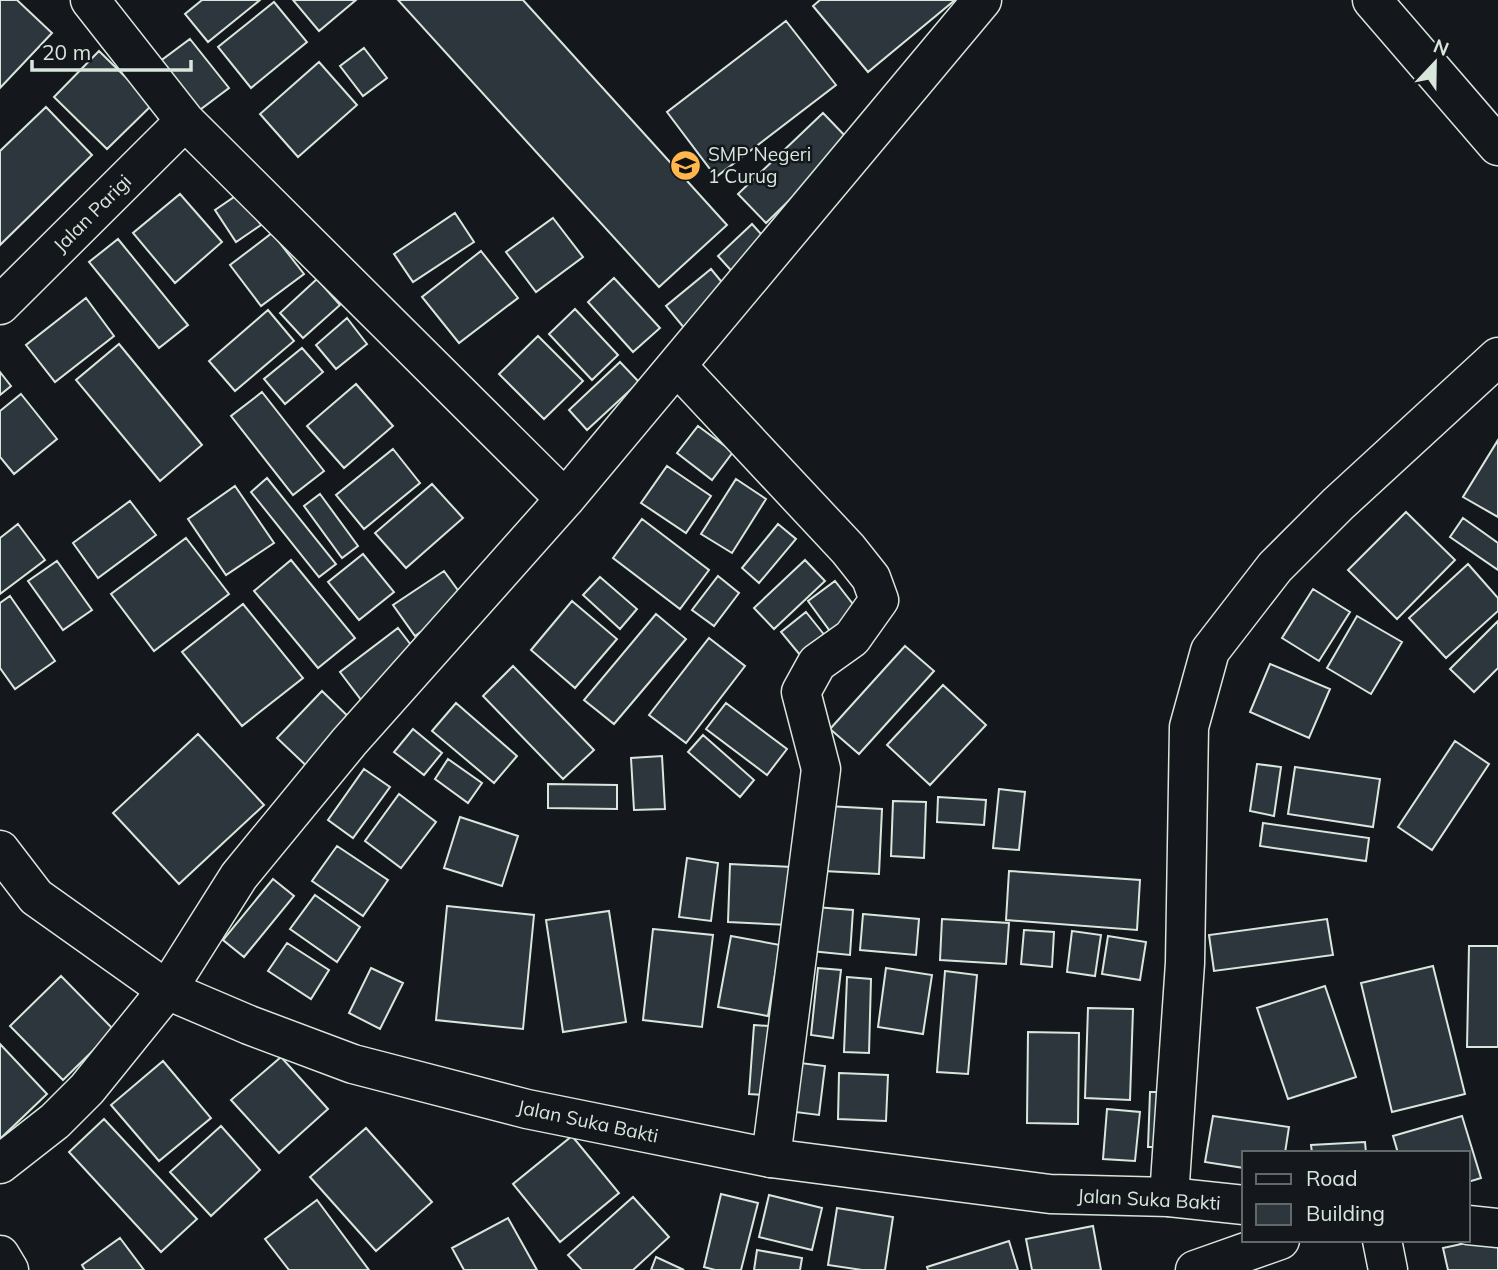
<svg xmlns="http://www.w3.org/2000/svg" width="1498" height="1270" viewBox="0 0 1498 1270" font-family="Mulish,sans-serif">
<rect width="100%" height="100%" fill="#14181c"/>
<path fill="#2c363c" stroke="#d8e6dc" stroke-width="2" d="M 0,0 L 17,0 L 52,33 L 0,88 Z
M 202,0 L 260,0 L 208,42 L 185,14 Z
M 293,0 L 356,0 L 319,31 Z
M 398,0 L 523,0 L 727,225 L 659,287 Z
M 820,0 L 955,0 L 868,72 L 813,6 Z
M 274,2 L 307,42 L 251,88 L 218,47 Z
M 786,21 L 836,85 L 716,177 L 667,112 Z
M 190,39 L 229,88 L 193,115 L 155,65 Z
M 364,48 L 387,78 L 363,96 L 340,66 Z
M 99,51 L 153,104 L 107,149 L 54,97 Z
M 319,62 L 357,105 L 298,157 L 260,114 Z
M 46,107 L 92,155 L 0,245 L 0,151 Z
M 823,113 L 850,141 L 766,223 L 738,194 Z
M 240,193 L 261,225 L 236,242 L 215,210 Z
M 180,194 L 222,242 L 175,283 L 133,233 Z
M 455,213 L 474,242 L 413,282 L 394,254 Z
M 553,218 L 583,257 L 536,292 L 506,252 Z
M 752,224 L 771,245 L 737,277 L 718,256 Z
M 272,233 L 304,274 L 261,306 L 230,265 Z
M 118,239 L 188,325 L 159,348 L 89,262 Z
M 481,251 L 518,298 L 459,343 L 422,297 Z
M 711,269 L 730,292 L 685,329 L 666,306 Z
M 614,278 L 660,328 L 633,352 L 588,302 Z
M 317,279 L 340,305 L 303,338 L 280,313 Z
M 86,298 L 114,336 L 55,382 L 26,345 Z
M 575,309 L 618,355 L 592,380 L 549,334 Z
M 268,310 L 294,341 L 235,391 L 209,361 Z
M 347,318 L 367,344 L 336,369 L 316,345 Z
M 538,336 L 583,381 L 544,419 L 499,374 Z
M 119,344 L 202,445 L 160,481 L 76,380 Z
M 302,348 L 323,372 L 285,404 L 264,379 Z
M 620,362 L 639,382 L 587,430 L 569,410 Z
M 0,372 L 11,386 L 0,395 Z
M 356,384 L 393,426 L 344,468 L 307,426 Z
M 262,392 L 324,471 L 293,495 L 231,416 Z
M 21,394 L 57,439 L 14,474 L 0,457 L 0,411 Z
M 698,426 L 733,452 L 712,480 L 677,453 Z
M 1498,440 L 1498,517 L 1463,497 Z
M 393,449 L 420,483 L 364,529 L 336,495 Z
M 667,466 L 711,496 L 686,533 L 641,503 Z
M 267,478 L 336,564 L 319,577 L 251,492 Z
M 736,479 L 766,499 L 732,553 L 701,534 Z
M 432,484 L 463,518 L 406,568 L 375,533 Z
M 235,486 L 274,543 L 226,575 L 188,519 Z
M 320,494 L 358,546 L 342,558 L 304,506 Z
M 130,501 L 156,535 L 98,578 L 73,543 Z
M 1406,512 L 1455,560 L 1397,619 L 1348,570 Z
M 1463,518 L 1498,543 L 1498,570 L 1450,537 Z
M 642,519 L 709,570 L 680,609 L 613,558 Z
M 18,524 L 45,560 L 0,594 L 0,538 Z
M 778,524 L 796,539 L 759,583 L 742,568 Z
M 186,538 L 229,594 L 154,651 L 111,594 Z
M 363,554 L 394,592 L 359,620 L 328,582 Z
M 291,560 L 355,638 L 318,668 L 254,591 Z
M 805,560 L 825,581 L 774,629 L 754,608 Z
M 57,561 L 92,610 L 63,630 L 28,581 Z
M 1468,564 L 1498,598 L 1498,611 L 1446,658 L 1409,618 Z
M 444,571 L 465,600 L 415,636 L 393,605 Z
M 718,576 L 739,593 L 714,626 L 692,610 Z
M 600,577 L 637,609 L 620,629 L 583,595 Z
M 835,581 L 863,617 L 835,638 L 808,601 Z
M 1313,589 L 1350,612 L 1319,661 L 1282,638 Z
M 10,596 L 55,661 L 15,689 L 0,668 L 0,603 Z
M 572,601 L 617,639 L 575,688 L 531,650 Z
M 243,604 L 303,678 L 242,726 L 182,652 Z
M 806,612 L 834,647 L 810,667 L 781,632 Z
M 656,614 L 686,639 L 614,724 L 584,700 Z
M 1357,616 L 1402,642 L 1371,694 L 1327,668 Z
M 1498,621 L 1498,668 L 1474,692 L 1450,669 Z
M 398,628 L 421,658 L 362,701 L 340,672 Z
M 709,638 L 745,666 L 686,743 L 649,715 Z
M 905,646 L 934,671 L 859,754 L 830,729 Z
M 1270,664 L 1330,689 L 1309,738 L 1250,712 Z
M 513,666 L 594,750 L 563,779 L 483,696 Z
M 943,685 L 986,725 L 930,785 L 887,745 Z
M 322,691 L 359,727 L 315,774 L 277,738 Z
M 456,703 L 517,756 L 494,783 L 432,731 Z
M 726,703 L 787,749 L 767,775 L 706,729 Z
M 413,729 L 442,753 L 424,775 L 394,752 Z
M 198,734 L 264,805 L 179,884 L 113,813 Z
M 703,735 L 754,780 L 740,797 L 688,752 Z
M 1455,741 L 1489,764 L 1432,850 L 1398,827 Z
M 662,756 L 665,809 L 634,810 L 631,758 Z
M 448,759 L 482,783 L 468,803 L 435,779 Z
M 1257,764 L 1281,767 L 1274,816 L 1250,811 Z
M 1295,767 L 1380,779 L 1373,827 L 1288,814 Z
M 364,769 L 390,787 L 353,838 L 328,820 Z
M 548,784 L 617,785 L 617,809 L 548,808 Z
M 999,789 L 1025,792 L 1019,850 L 993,848 Z
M 399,794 L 436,822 L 401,868 L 365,841 Z
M 938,797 L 986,800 L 984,825 L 937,822 Z
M 893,801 L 926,802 L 924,858 L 891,856 Z
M 827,806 L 882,809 L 879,874 L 824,871 Z
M 460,817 L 518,836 L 502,886 L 444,868 Z
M 1263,823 L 1369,838 L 1366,861 L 1260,846 Z
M 337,846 L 388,880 L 363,916 L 312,881 Z
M 687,858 L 718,863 L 711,921 L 679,917 Z
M 730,864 L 792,867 L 789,925 L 728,922 Z
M 1009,871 L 1140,880 L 1137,930 L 1006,920 Z
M 273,879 L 294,896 L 244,957 L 223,940 Z
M 315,895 L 360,927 L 337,962 L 290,929 Z
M 447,906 L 534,915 L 523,1029 L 436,1020 Z
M 815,907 L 853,910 L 850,955 L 811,951 Z
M 609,911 L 626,1022 L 563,1032 L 546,920 Z
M 863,914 L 919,919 L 916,955 L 860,950 Z
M 942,919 L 1009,923 L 1006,964 L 940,960 Z
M 1327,919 L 1333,955 L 1214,971 L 1209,935 Z
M 653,929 L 713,935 L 702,1027 L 643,1020 Z
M 1024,930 L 1054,932 L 1052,967 L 1021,964 Z
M 1072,931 L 1101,935 L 1095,976 L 1067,972 Z
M 731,936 L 780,945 L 768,1016 L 718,1007 Z
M 1108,936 L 1146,942 L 1140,980 L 1102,974 Z
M 287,943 L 329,970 L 311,999 L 268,971 Z
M 1469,946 L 1498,946 L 1498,1047 L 1467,1047 Z
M 1433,966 L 1465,1094 L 1392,1112 L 1361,983 Z
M 371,968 L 403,983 L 380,1029 L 349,1013 Z
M 818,968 L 841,970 L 833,1038 L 811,1035 Z
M 886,968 L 932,975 L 923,1034 L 878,1027 Z
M 945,971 L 977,975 L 968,1074 L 937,1072 Z
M 61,976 L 114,1030 L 63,1080 L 10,1026 Z
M 847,977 L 871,979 L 869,1053 L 844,1052 Z
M 1325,986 L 1356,1077 L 1288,1099 L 1257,1008 Z
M 1088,1008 L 1133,1009 L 1130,1100 L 1085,1098 Z
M 754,1025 L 782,1027 L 777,1096 L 749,1094 Z
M 1028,1032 L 1079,1033 L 1078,1124 L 1027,1123 Z
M 0,1044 L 47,1094 L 0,1139 Z
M 281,1057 L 328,1109 L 279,1153 L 231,1100 Z
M 163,1061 L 211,1118 L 159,1161 L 111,1105 Z
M 792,1062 L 825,1066 L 819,1115 L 787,1111 Z
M 839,1073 L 888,1075 L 886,1121 L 838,1119 Z
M 1150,1092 L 1167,1092 L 1166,1147 L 1148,1147 Z
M 1107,1109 L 1140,1112 L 1135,1161 L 1103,1159 Z
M 1213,1116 L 1289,1127 L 1285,1153 L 1244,1153 L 1244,1168 L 1205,1162 Z
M 1462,1116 L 1481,1178 L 1468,1182 L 1468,1153 L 1398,1153 L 1393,1136 Z
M 104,1119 L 197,1219 L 161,1252 L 69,1152 Z
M 221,1126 L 260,1170 L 211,1216 L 170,1172 Z
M 366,1128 L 432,1202 L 376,1251 L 310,1177 Z
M 572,1136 L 619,1193 L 560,1242 L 513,1184 Z
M 1365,1142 L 1366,1153 L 1312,1153 L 1311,1145 Z
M 721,1194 L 758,1203 L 741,1270 L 715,1270 L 704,1267 Z
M 769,1195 L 822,1208 L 812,1250 L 759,1237 Z
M 633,1197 L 669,1237 L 633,1270 L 582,1270 L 568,1255 Z
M 317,1200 L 369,1270 L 289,1270 L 265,1239 Z
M 837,1208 L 893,1217 L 885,1270 L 862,1270 L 828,1265 Z
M 508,1218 L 537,1270 L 464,1270 L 452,1248 Z
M 1093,1226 L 1101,1270 L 1032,1270 L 1026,1239 Z
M 1498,1236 L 1498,1270 L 1448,1270 L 1443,1248 Z
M 120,1238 L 144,1270 L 85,1270 L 82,1265 Z
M 1009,1241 L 1018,1270 L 928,1270 L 927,1267 Z
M 757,1250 L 802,1258 L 800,1270 L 754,1270 Z
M 656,1257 L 684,1270 L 651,1270 Z"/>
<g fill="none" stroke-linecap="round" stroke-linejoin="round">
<defs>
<path id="minor" d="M 90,0 L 185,121 L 565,499
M 1372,0 L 1498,146
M 0,305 L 185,121
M 677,366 L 848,549 L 871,578 L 879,600 L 852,638 L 817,663 L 801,692 L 821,769 L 771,1158
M 0,1164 L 55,1121 L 87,1089 L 167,990 L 239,876 L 349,742 L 565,499 L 982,0
M 1169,1197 L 1185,963 L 1189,727 L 1210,651 L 1275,567 L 1338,504 L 1498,357
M 1382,1240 L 1388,1270
M 0,1255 L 9,1270"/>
<path id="tertiary" d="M 1195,1270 L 1280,1240"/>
<path id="secondary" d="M 0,850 L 36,897 L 167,990 L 249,1025 L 353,1064 L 527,1109 L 771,1158 L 1050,1194 L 1169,1197 L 1244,1205
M 1468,1225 L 1498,1228"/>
</defs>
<use href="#minor" stroke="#d8e6dc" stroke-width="41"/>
<use href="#tertiary" stroke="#d8e6dc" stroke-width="41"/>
<use href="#secondary" stroke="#d8e6dc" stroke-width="41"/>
<use href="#minor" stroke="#14181c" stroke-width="38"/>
<use href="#tertiary" stroke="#14181c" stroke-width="38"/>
<use href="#secondary" stroke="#14181c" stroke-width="38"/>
</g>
<defs>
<symbol id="school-disc" viewBox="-11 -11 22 22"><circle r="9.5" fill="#ffb74d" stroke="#14181c"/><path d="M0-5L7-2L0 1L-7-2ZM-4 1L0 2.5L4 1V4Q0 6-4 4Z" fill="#111"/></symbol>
</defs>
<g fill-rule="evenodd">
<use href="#school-disc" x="668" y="148" width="35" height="35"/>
</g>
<g text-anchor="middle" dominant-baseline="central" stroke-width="5" stroke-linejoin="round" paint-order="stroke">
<g font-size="19" fill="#d8e6dc" stroke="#14181c" text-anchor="start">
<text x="708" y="154">SMP Negeri<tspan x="708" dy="22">1 Curug</tspan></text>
</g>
<g font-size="19" fill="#d8e6dc" stroke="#14181c">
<text transform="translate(92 213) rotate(-45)">Jalan Parigi</text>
<text transform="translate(588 1121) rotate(12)">Jalan Suka Bakti</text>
<text transform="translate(1149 1199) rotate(3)">Jalan Suka Bakti</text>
</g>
</g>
<rect x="1242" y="1151" width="228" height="91" fill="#14181c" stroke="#626a69" stroke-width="2"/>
<rect x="1256" y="1174" width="35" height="10" fill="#14181c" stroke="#626a69" stroke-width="2"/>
<text x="1306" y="1186" font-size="21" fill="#d8e6dc">Road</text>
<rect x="1256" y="1204" width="35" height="21" fill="#2c363c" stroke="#626a69" stroke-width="2"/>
<text x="1306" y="1221" font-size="21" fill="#d8e6dc">Building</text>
<g transform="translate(1435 63) rotate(22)" stroke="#14181c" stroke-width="5" paint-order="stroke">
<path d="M0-5L12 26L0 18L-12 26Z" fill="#d8e6dc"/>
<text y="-10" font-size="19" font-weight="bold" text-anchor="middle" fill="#d8e6dc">N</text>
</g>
<path d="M32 60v10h159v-10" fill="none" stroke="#d8e6dc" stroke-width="3.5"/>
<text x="42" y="60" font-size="21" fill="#d8e6dc" stroke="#14181c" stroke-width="5" paint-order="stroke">20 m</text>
</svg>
